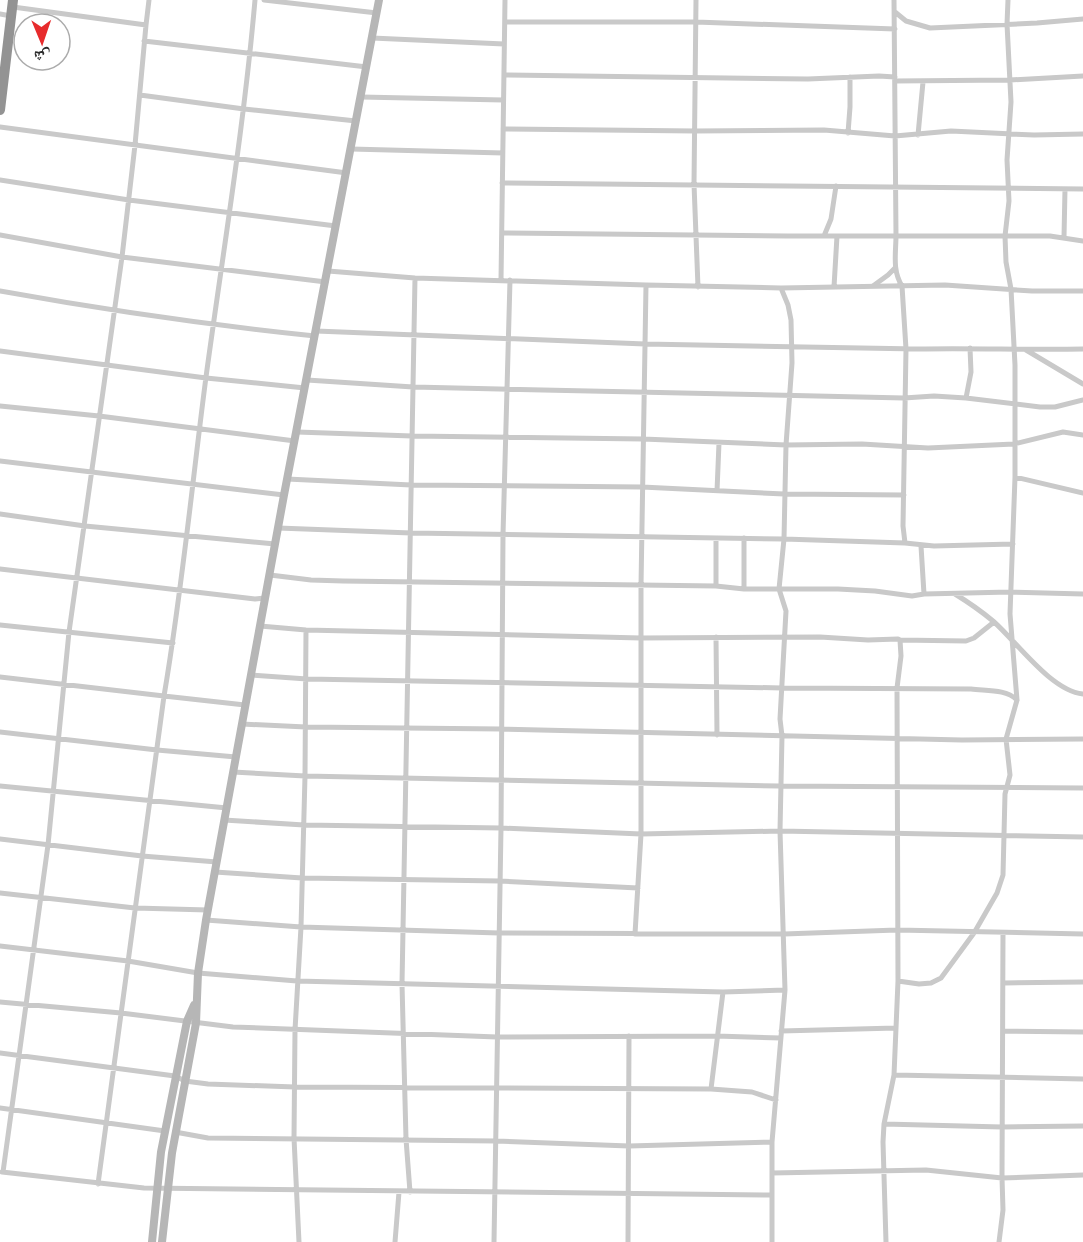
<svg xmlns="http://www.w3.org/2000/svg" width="1083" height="1242" viewBox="0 0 1083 1242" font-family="'Sofia Sans Condensed','Noto Naskh Arabic',sans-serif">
<rect width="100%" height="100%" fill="#fff"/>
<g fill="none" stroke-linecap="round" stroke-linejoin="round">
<path stroke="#c9c9c9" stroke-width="5" d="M 264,0 L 377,13
M 696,0 L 694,184 L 698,287
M 894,0 L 896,235 C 896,253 892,270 902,286 L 906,349 L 903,526 L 905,543
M 13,7 L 146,25 L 149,0
M 895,12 L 906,21 L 930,28 L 1037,23 L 1083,19
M 0,14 L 11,16
M 505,22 L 696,22 L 895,29
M 372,38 L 504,44
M 144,41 L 367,67
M 504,75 L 808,79 L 879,76 L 895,77
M 895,81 L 1010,80 L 1083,76
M 140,95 L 244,109 L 356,121
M 361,97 L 503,100
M 0,127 L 347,173
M 503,129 L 695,131 L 824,130 L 895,136 L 951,131 L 1034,135 L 1083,134
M 848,133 L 850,107 L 850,77
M 918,135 L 923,82
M 351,149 L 503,153
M 0,180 L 129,200 L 336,226
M 502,183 L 1083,189
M 502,233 L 787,236 L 1050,236 L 1083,241
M 0,235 L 122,257 L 326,282
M 824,236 L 831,219 L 836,186
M 1064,237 L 1065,189
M 328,271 L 415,278 L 646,285 L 781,288 L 945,285 L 1032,291 L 1083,291
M 501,280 L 505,0
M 873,286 L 888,275 L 895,268
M 834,287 L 837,236
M 0,291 C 105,310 209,325 315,336
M 316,331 L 645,344 L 918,349 C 973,348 1028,350 1083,349
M 1026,350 L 1083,384
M 0,351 L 206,378 L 305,388
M 307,380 L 413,387 L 904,398 L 934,396 L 966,398 L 1040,407 L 1055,407 L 1083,400
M 966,398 L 971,372 L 970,348
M 0,406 L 99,416 L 295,441
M 297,432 L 412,436 L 643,439 L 786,445 L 862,444 L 928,448 L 1014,444 L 1063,432 L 1083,435
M 0,461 L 284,495
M 1015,477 L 1083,493
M 287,479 L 411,485 L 642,487 L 784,494 L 904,495
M 717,491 L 719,443
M 0,514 L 85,526 L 275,544
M 278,528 L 411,533 L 784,539 L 905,543 L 934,546 L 1013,544
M 716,538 L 716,586
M 921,546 L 924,594
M 0,569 L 255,599 L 265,598
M 270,575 L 311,580 L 343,581 L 716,586 L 744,589 L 838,589 L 875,591 L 912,596 L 924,594 L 1010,592 L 1083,594
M 744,589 L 744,538
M 955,594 C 968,602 981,611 993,621 C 1017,642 1051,691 1083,694
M 0,625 L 173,643
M 260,626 L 306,630 L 641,638 L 820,637 L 868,640 L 898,639 L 900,640 L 901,656 L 897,688 L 898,981 L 894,1075 L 884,1124 L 883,1142 L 886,1242
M 716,637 L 717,735
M 900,640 L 966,641 L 974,638 L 994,622
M 251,675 L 307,679 L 782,688 L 971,689 C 987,691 1006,689 1017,700
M 0,677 L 164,696 C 182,591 192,484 206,377 C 223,252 244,126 255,0
M 242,724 L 306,727 L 501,729 L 962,740 L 1083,739
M 0,732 L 157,750 L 236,757
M 233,772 L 305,776 L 779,786 L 1083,788
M 0,786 L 227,808
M 224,820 L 304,825 L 501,828 L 641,834 L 780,831 L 1083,837
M 0,839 L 142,856 L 217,862
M 215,872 L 302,878 L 500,881 L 638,888
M 0,893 L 135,908 L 208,910
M 206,920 L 301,927 L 499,933 L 784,934 L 897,930 L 1083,934
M 635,934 L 641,834 L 641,586 L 646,285
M 0,946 L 128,961 L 198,973 L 297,981 L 723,992 L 785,990
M 898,981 L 919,984 L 931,983 L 941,978 L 974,933 L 997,893 L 1003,875 L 1005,794 L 1010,775 L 1006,739 L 1017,700 L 1010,614 L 1015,477 L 1015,365 L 1011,289 L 1006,262 L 1005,236 L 1009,201 L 1007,160 L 1011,102 L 1007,24 L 1008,0
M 1004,983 L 1083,982
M 0,1002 L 121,1013 L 233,1027 L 497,1037 L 716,1036 L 781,1038
M 781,1031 L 896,1028
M 1003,1031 L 1083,1032
M 0,1053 L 175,1076 L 185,1081 L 208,1084 L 295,1087 L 711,1089 L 752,1092 L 776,1100
M 894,1075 L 1083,1079
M 711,1089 L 723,992
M 0,1108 L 165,1131
M 884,1124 L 1002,1127 L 1083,1126
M 175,1132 L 208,1138 L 496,1141 L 629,1146 L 772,1142
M 2,1172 L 144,1188 L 772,1195
M 3,1172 L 48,845 L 69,632 L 122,257 L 135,145 L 146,25
M 772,1173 L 926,1170 L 1002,1178 L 1083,1175
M 98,1184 L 164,696 L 245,705
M 410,1192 L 406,1139 L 402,984 L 415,278
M 299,1242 L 294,1138 L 295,1030 L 301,927 L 305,776 L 306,630
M 395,1242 L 399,1192
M 494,1242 L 501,828 L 503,535 L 510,280
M 628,1242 L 629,1036
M 772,1242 L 772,1142 L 785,990 L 780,831 L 782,736 L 780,719 L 786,611 L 779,589 L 784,539 L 786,445 L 792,363 L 791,320 L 788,305 L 781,288
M 999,1242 L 1003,1210 L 1002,1178 L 1003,933"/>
<path stroke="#b6b6b6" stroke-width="8" d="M 152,1242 L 161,1152 L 187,1021 L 194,1005
M 162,1242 L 172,1153 L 196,1023 L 198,973 L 206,920 L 284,495 L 379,0"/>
<path stroke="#939393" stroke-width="10" d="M 0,110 L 13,0"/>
</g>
<g transform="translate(42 42) rotate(178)"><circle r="28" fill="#ffffff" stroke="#ababab" stroke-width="1.5"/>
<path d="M0-4.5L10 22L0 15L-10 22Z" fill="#e72b2c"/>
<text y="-9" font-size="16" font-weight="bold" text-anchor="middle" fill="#2c2c2c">ش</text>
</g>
</svg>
